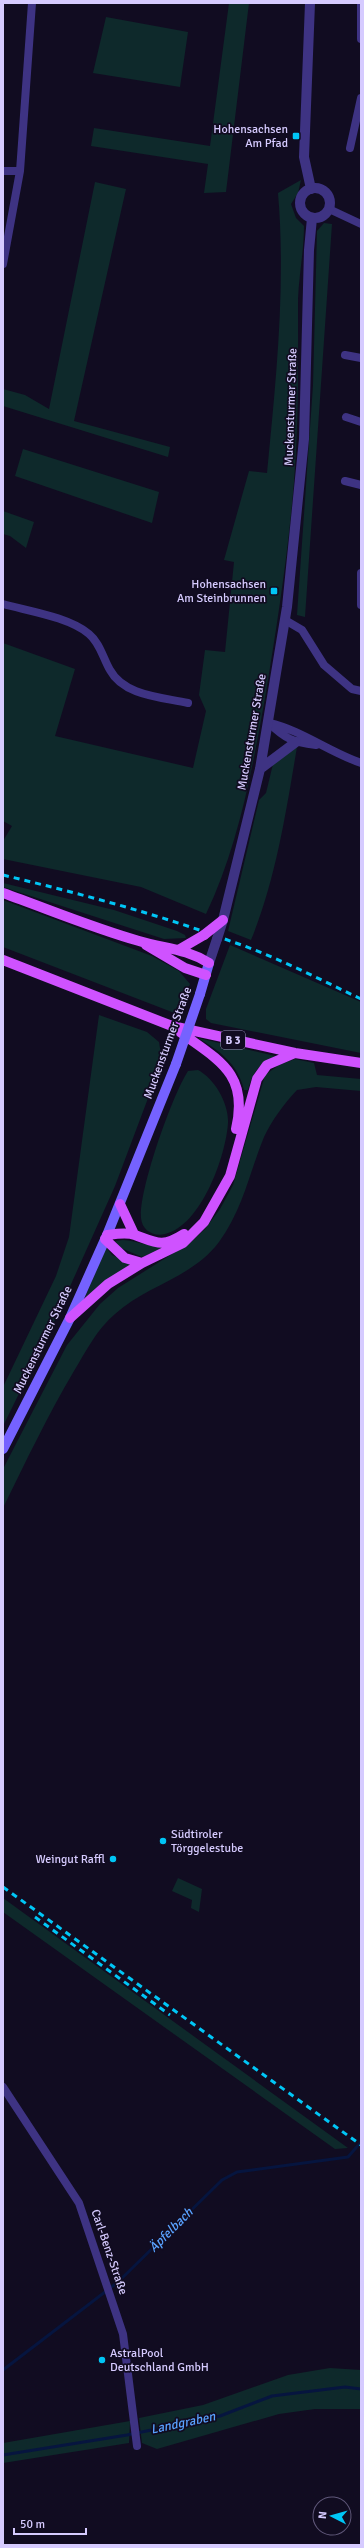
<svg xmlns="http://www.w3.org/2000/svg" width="364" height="2548" viewBox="0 0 364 2548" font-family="Signika,sans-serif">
<rect width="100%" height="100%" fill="#110c21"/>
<path fill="#0e292b" d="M 229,3 L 249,3 L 226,192 L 204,193 L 208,164 L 91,146 L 94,128 L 210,146 Z
M 106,17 L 188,32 L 180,87 L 93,73 Z
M 301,180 L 298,193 L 291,204 L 296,218 L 304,226 C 304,250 299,275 298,299 C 298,360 299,421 294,482 C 288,554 277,626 265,698 C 252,771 238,847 206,914 L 141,887 L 3,859 L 3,841 L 12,826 L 3,821 L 3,643 L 75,669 L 55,736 L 193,768 L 206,711 L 199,695 L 205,650 L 225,652 L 234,562 L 224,560 L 249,471 L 267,473 C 276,380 286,286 278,193 Z
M 95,182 L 126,189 L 74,421 L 170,447 L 168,457 L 3,406 L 3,389 L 25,395 L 49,409 Z
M 324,223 L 332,224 L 305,617 L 297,615 L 313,385 L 317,231 Z
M 23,449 L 159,492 L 152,523 L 15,476 Z
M 3,511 L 34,522 L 26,548 L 10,536 L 3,534 Z
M 297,747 C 286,812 276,879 251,940 L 228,931 L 259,800 L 266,793 L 273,764 Z
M 3,883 L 114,910 L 177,931 L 185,935 L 186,938 L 164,939 L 3,887 Z
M 3,900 L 152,956 L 179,971 L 190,984 L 177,1014 L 3,947 Z
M 230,945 L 361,1002 L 361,1053 L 211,1023 L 206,1019 L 206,1009 Z
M 99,1015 L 147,1032 L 159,1042 L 162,1061 L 115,1186 L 51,1329 L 3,1426 L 3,1387 L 56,1276 L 69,1237 Z
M 198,1038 L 275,1056 C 259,1064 252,1073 248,1090 L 244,1090 C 238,1064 220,1051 198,1038 Z
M 295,1059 L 314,1063 L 317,1075 L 361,1079 L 361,1091 L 316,1087 L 297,1090 C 284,1104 272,1120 264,1137 C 249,1174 243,1209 219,1242 C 192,1278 147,1285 115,1314 C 97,1329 86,1351 74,1371 C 48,1415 26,1461 3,1508 L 3,1469 L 67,1345 L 100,1304 L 118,1288 L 191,1242 L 205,1229 L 220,1209 L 233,1185 L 265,1075 L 279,1065 Z
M 198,1070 C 215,1079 229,1104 228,1123 C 226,1156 201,1226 165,1234 C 153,1237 142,1230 141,1218 C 139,1189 172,1096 188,1071 Z
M 123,1240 C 138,1241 150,1247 165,1247 L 142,1257 L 121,1248 L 115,1241 Z
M 106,1247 L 112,1255 L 132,1264 L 84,1300 Z
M 178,1878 L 202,1889 L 199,1912 L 191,1908 L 192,1900 L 172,1891 Z
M 3,1898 L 348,2148 L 335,2149 L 3,1912 Z
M 330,2368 L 361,2370 L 361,2409 L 315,2409 L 279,2414 L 157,2449 L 142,2443 L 139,2418 L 203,2405 L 288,2375 Z
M 130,2421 L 129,2443 L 3,2463 L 3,2443 Z"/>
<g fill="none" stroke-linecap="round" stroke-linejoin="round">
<path stroke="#06153f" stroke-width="3" d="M 3,2370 L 118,2282 L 222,2180 L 237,2172 L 348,2157 L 361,2142
M 3,2455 L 127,2435 L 220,2416 L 272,2396 L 345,2387 L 361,2389"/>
<path stroke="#3e3383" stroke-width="8" d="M 361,3 L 361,39
M 350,148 L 361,98
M 3,171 L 20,171
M 329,209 L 361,224
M 3,264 L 20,171 L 32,3
M 345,355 L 361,358
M 346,417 L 361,422
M 345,481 L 361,485
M 361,573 L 361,605
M 3,604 C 28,611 69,617 89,634 C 100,643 103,658 110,670 C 124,696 162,697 188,703
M 285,620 L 302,630 L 324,665 L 352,689 L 361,691
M 269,723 C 301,730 329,752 361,763
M 269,723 C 285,739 293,742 316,745
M 3,2087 L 79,2203 L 123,2334 L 137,2446"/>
<path stroke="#3e3383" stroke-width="10" d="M 310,3 L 304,157 L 311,189
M300 203a15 15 0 1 1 30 0a15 15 0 1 1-30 0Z
M 260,769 L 296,742
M 223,920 L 260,769 L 287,607 L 304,439 L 309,250 L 312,218
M 209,963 L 217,939"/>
<path stroke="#7562ff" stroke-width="10" d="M 200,994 L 209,963
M 3,1449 L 70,1318 L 107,1235 L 176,1064"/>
<path stroke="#cf52ff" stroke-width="10" d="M 3,893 C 48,909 93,928 139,941 C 165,949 185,948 209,963
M 146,945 L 185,968 L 206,975
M 180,949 L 204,935
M 3,960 L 172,1026 L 295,1053 L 361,1063
M 180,1032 C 218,1060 249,1073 236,1129
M 120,1204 L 134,1234
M 107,1235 C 115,1234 127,1232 135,1235 C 157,1243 162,1248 184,1234
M 105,1239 L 125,1258 L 142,1263
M 70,1318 L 108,1284 L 142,1263 L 183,1243 L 204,1222 L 230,1176 L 257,1079 L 267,1065 L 295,1053"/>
<path stroke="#00c6f6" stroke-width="3" stroke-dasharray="6 5" stroke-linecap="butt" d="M 3,875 C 81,894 158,914 233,942 C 277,957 319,979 361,999
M 3,1887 L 361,2145
M 35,1917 L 170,2015"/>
<path stroke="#3e3383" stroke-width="10" d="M 217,939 L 223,920"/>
<path stroke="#7562ff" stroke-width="10" d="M 176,1064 L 200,994"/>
<path stroke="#cf52ff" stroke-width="10" d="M 204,935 L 223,920"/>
</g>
<g fill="#00c6f6" stroke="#110c21" stroke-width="1.5">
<rect x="292" y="132" width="8" height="8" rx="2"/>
<rect x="270" y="587" width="8" height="8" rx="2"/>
<circle cx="163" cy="1841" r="4"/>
<circle cx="113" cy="1859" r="4"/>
<circle cx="102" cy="2360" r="4"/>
</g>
<g text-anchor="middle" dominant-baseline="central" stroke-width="3.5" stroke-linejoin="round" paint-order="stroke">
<rect fill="#110c21" stroke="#9b92bc" stroke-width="1" x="221" y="1031" width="24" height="18" rx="3"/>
<g font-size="11" font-weight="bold" fill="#d6cbff">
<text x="233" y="1040">B 3</text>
</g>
<g font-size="12" fill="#d6cbff" stroke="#110c21" text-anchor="end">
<text x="288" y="129">Hohensachsen<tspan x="288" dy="14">Am Pfad</tspan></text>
<text x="266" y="584">Hohensachsen<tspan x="266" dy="14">Am Steinbrunnen</tspan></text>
<text x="171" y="1834" text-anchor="start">Südtiroler<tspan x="171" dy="14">Törggelestube</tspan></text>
<text x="105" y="1859">Weingut Raffl</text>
<text x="110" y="2353" text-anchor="start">AstralPool<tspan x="110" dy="14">Deutschland GmbH</tspan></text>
</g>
<g font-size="12" fill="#d6cbff" stroke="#110c21">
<text transform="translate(291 407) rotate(-88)">Muckensturmer Straße</text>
<text transform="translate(252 732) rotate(-80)">Muckensturmer Straße</text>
<text transform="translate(168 1043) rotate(-70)">Muckensturmer Straße</text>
<text transform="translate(43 1340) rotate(-64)">Muckensturmer Straße</text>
<text transform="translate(109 2252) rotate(71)">Carl-Benz-Straße</text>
</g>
<g font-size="13" font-style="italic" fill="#59a2ff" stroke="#110c21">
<text transform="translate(171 2230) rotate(-45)">Äpfelbach</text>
<text transform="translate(183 2423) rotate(-12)">Landgraben</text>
</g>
</g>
<rect width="364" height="2548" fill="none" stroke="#d6cbff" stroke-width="8"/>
<g transform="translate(332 2516) rotate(276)"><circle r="19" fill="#110c21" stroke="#60587a"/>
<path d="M0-3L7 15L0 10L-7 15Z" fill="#00c6f6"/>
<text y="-6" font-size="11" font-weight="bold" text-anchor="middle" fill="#d6cbff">N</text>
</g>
<path d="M14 2528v6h72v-6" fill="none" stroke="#d6cbff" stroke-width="2"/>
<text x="20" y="2528" font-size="12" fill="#d6cbff" stroke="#110c21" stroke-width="3" paint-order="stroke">50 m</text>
</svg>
